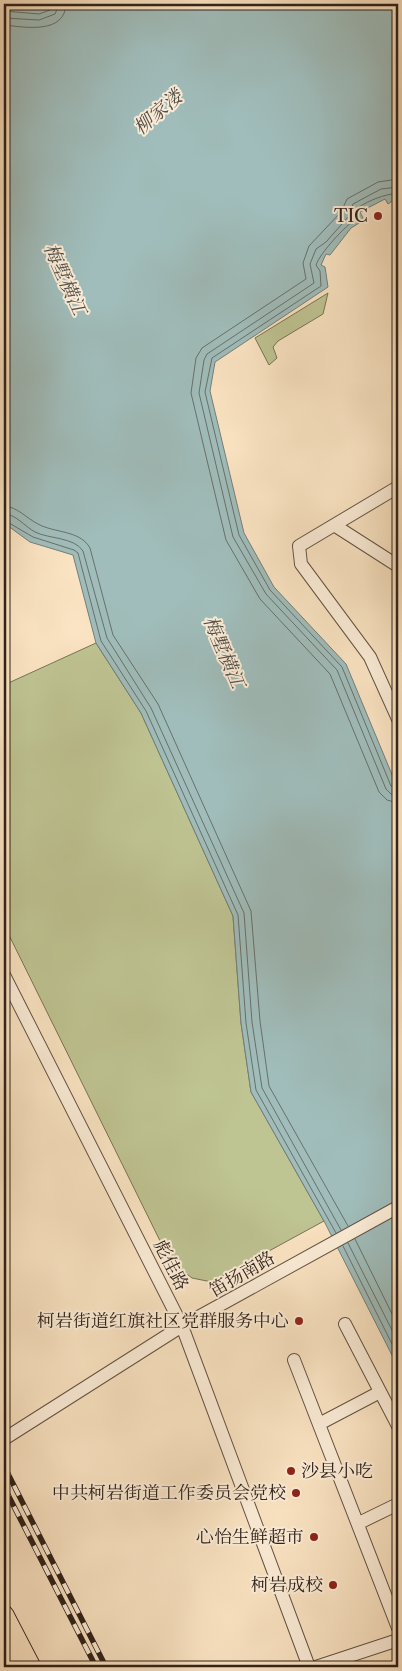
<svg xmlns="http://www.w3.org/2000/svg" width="402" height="1671" viewBox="0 0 402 1671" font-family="'Libre Caslon Text','Noto Serif SC',serif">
<rect width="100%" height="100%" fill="#fbe4c3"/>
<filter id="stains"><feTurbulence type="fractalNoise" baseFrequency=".004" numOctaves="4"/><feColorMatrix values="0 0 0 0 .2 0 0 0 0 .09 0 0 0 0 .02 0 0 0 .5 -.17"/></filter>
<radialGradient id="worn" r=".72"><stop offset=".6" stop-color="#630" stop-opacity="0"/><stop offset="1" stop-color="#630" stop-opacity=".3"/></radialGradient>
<path fill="#bfc493" stroke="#787356" d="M 328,293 L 323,314 L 278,341 L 273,347 L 277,358 L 269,365 L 255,338 Z
M 96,643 L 141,713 L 233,916 L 241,1023 L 251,1092 L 324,1221 L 212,1282 L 192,1278 L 170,1261 L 4,925 L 4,685 Z"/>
<path fill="#a0bdbb" stroke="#737f7a" d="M 54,4 L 398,4 L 398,197 L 388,204 L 385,199 L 360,212 L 364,220 L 351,228 L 330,255 L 326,254 L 321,265 L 325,267 L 328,287 L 215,362 L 210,391 L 244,533 L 274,587 L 346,664 L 398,789 L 398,1367 L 324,1221 L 251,1092 L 241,1023 L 233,916 L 141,713 L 96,643 L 73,555 L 30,542 L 4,523 L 4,6 L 38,9 Z"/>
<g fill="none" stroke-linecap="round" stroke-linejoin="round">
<path stroke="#68706a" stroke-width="1" d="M 4,11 L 39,14 L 50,10 L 52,4
M 4,18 L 39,20 L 55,14 L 59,4
M 4,25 C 24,27 65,35 66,4
M 398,179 L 378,182 L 347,199 L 341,212 L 309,246 L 303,263 L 306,279 L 202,348 L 196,358 L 191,393 L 226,540 L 260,599 L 330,674 L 379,792 L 387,800 L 398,803
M 398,187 L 381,189 L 353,204 L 349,216 L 326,242 L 316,249 L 310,264 L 314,283 L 207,354 L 204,360 L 199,393 L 233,537 L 266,594 L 337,670 L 386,789 L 391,794 L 398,796
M 398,193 C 383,195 372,199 357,208 L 356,219 C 345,226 320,253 316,265 L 320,271 L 321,286 L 212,358 L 205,392 L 239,535 L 270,590 L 342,667 L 391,786 L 398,789
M 4,506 C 18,507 26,518 38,524 C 54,533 80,530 90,548 L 113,635 L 158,704 L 251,911 L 260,1021 L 269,1086 L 348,1226
M 4,514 C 16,514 24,526 35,532 C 49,539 74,537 83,551 L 107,638 L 151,708 L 244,913 L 252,1022 L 262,1088 L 341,1230
M 4,520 L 33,537 L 74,550 L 78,553 L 101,641 L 146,711 L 238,915 L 246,1023 L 256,1090 L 336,1233
M 355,1239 L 398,1326
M 348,1243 L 398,1342
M 343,1246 L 398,1356"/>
<defs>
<path id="minor" d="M 398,487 L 299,546 L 301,564 L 370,657 L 398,719
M 334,525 L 398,566
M 4,975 L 182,1326 L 309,1667
M 345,1324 L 398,1426
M 294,1360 L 398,1628
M 319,1424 L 380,1392
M 4,1439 L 182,1326 L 398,1207
M 359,1523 L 398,1504
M 316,1667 L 398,1640"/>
<path id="primary" d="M 4,1615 L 31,1667"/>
<path id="trunk" d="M 4,1651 L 12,1667"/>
</defs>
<use href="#minor" stroke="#635244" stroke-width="14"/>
<use href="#primary" stroke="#302219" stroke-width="21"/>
<use href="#trunk" stroke="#302219" stroke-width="22"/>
<use href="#minor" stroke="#fcedd8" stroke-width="12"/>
<use href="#primary" stroke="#fbe4c3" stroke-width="19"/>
<use href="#trunk" stroke="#fbe4c3" stroke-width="20"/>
<defs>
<path id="rail" d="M 4,1466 L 106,1667
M 4,1487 L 96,1667"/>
</defs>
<use href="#rail" stroke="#302219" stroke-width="5.5"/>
<use href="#rail" stroke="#fcedd8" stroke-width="4" stroke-dasharray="11" stroke-linecap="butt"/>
</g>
<g fill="#8f2418" stroke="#fcedd8" stroke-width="2">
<circle cx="378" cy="216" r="5"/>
<circle cx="299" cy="1321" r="5"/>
<circle cx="291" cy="1471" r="5"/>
<circle cx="296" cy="1493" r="5"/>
<circle cx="314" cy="1537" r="5"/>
<circle cx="333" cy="1585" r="5"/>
</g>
<g text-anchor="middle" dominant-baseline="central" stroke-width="4" stroke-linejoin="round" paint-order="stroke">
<g font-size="18" fill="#302219" stroke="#fcedd8" text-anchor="end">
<text x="368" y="216">TIC</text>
<text x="289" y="1321">柯岩街道红旗社区党群服务中心</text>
<text x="301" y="1471" text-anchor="start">沙县小吃</text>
<text x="286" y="1493">中共柯岩街道工作委员会党校</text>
<text x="304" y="1537">心怡生鲜超市</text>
<text x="323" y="1585">柯岩成校</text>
</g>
<g font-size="18" fill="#302219" stroke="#fcedd8">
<text transform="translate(171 1265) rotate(63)">彪佳路</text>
<text transform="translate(242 1274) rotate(-30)">笛扬南路</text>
</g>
<g font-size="19" font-style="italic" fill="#52504a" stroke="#fcedd8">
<text transform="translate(158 112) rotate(-41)">柳家溇</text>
<text transform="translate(65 279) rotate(66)">梅墅横江</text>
<text transform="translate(224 652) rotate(67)">梅墅横江</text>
</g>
</g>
<rect width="402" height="1671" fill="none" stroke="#fbe4c3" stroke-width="20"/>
<rect x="5" y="5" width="392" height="1661" fill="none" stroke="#302219" stroke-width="2.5"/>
<rect x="10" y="10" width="382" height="1651" fill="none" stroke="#302219"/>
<rect width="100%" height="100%" filter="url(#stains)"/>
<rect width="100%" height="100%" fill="url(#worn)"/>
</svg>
